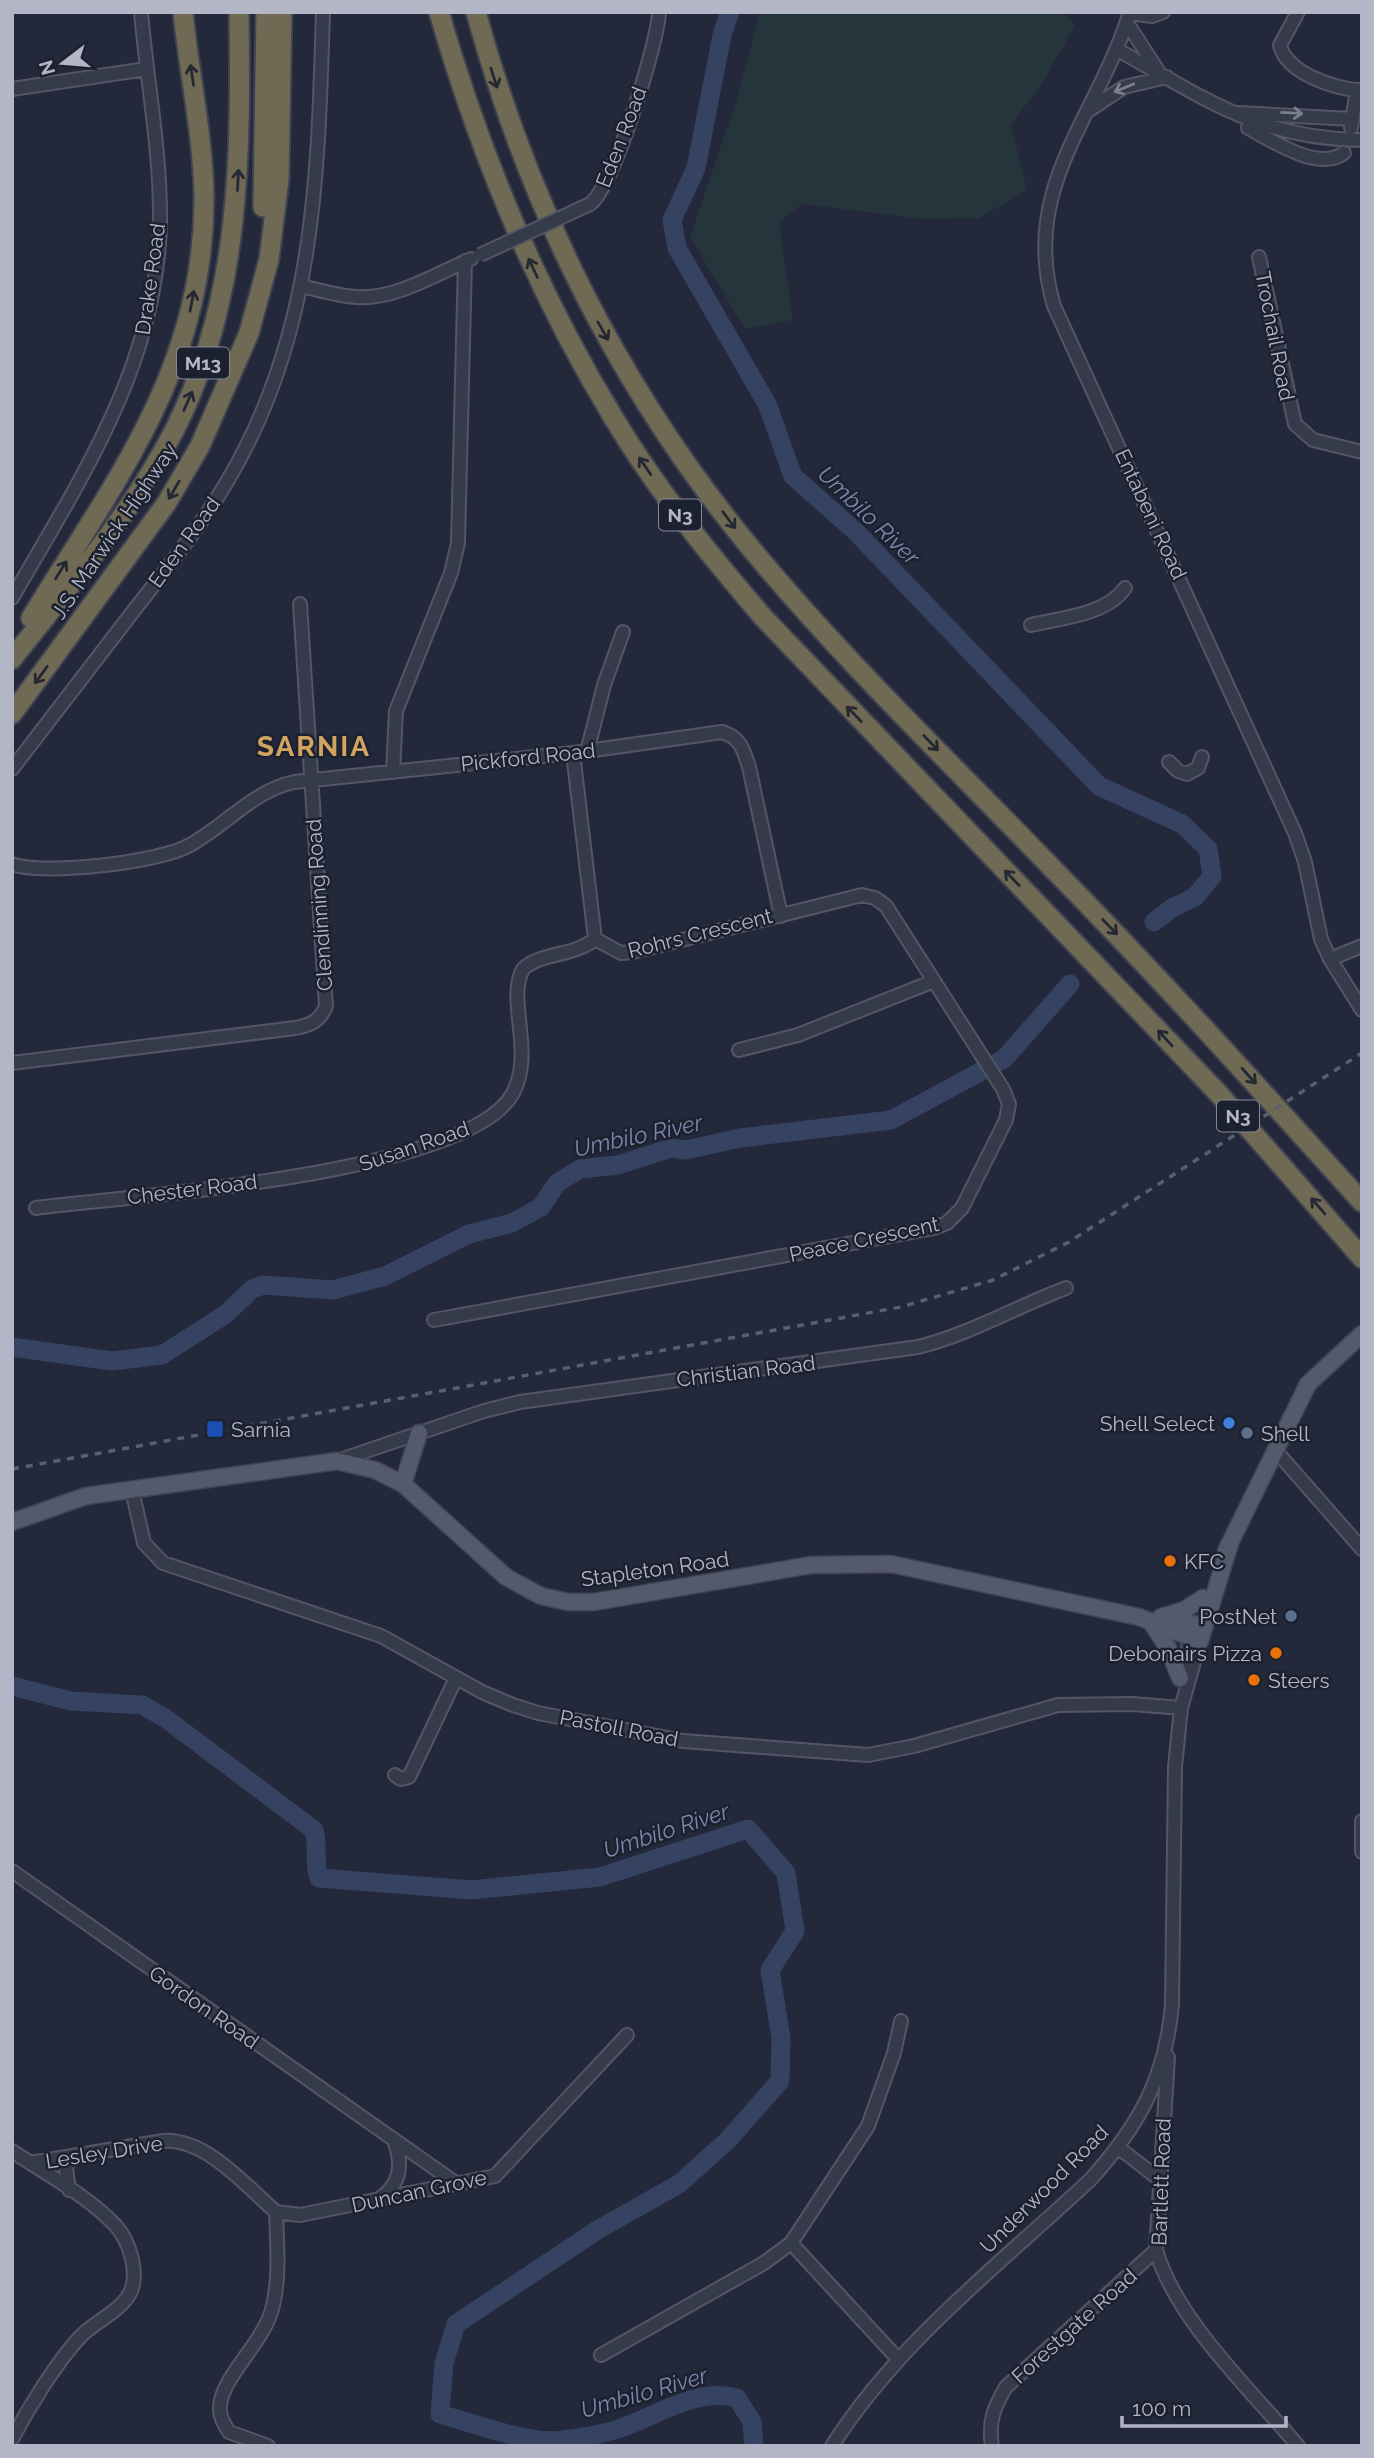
<svg xmlns="http://www.w3.org/2000/svg" width="1374" height="2458" viewBox="0 0 1374 2458" font-family="Raleway,sans-serif">
<rect width="100%" height="100%" fill="#23293a"/>
<path fill="#25353b" d="M 760,12 L 1064,12 L 1075,26 L 1042,83 L 1011,125 L 1027,190 L 979,218 L 923,219 L 802,204 L 779,222 L 793,320 L 745,329 L 690,237 L 737,99 Z"/>
<g fill="none" stroke-linecap="round" stroke-linejoin="round">
<path stroke="#364261" stroke-width="19" d="M 730,12 L 722,35 L 696,168 L 672,220 L 677,248 L 767,404 L 793,476 L 856,532 L 1099,786 L 1182,824 L 1208,849 L 1212,876 L 1195,897 L 1172,908 L 1154,922
M 12,1347 L 112,1361 L 162,1355 L 226,1314 L 252,1289 L 263,1285 L 333,1290 L 385,1276 L 469,1234 L 512,1223 L 541,1207 L 557,1183 L 580,1169 L 618,1165 L 671,1148 L 686,1150 L 740,1138 L 891,1120 L 1004,1059 L 1070,984
M 12,1686 L 71,1701 L 142,1705 L 165,1718 L 314,1830 C 319,1847 313,1862 319,1878 L 472,1890 L 600,1877 L 748,1829 L 786,1873 L 795,1931 L 770,1970 L 781,2038 L 780,2081 L 728,2140 L 679,2184 L 599,2229 L 456,2324 L 444,2363 L 440,2414 C 471,2423 532,2445 562,2440 C 579,2438 598,2435 615,2430 C 654,2418 696,2386 737,2398 L 752,2422 L 754,2446"/>
<defs>
<path id="minor" d="M 1130,12 C 1097,118 1019,188 1054,306 L 1295,833 L 1305,862 L 1321,939 L 1330,959 L 1362,1010
M 1298,12 L 1280,45 C 1286,73 1336,90 1362,90
M 1130,13 L 1152,16 L 1163,12
M 1127,23 L 1157,69
M 1116,49 C 1203,97 1257,139 1362,140
M 12,89 L 146,69
M 1088,111 L 1124,87 L 1167,77
M 1238,113 L 1353,119
M 1248,128 C 1273,141 1318,172 1344,153
M 1351,128 L 1357,90
M 590,204 C 613,188 658,43 659,12
M 1259,257 L 1295,424 L 1313,440 L 1362,452
M 301,286 C 319,290 338,296 356,297 C 395,300 436,274 471,259
M 12,598 C 80,480 157,365 160,223 C 161,153 147,82 141,12
M 1031,625 C 1061,618 1106,615 1125,588
M 587,752 L 604,685 L 623,632
M 1169,762 L 1178,771 L 1187,774 L 1198,768 L 1202,757
M 12,769 C 53,716 94,662 135,609 C 168,567 201,526 228,480 C 315,333 318,177 323,12
M 393,772 L 396,711 L 451,573 L 458,543 L 465,261
M 12,864 C 44,876 161,862 190,845 C 226,825 253,791 294,782 L 573,753 L 722,732 C 741,738 743,749 749,767 L 781,916
M 1330,959 L 1362,946
M 739,1050 L 798,1035 L 934,981
M 12,1063 L 295,1028 C 311,1025 320,1021 326,1006 L 300,604
M 36,1208 C 128,1196 469,1175 513,1093 C 535,1052 506,1000 523,969 C 541,952 573,957 595,939
M 434,1320 L 934,1228 L 947,1223 L 962,1208 L 1006,1120 L 1009,1104 L 1003,1089 L 886,906 L 875,898 L 862,895 L 633,952 L 621,953 L 595,939 L 573,753
M 1276,1451 L 1362,1549
M 337,1461 L 484,1411 L 520,1402 L 918,1347 C 970,1334 1016,1307 1066,1288
M 132,1490 L 144,1543 L 163,1563 L 381,1636 L 482,1692 L 513,1705 L 538,1713 L 683,1741 L 868,1755 L 914,1746 L 1058,1705 L 1132,1704 L 1181,1708
M 1181,1679 L 1190,1638
M 395,1775 L 401,1779 L 409,1777 L 456,1678
M 1362,1821 L 1362,1852
M 12,1871 L 457,2184
M 1168,2057 L 1156,2250 C 1176,2320 1251,2390 1298,2446
M 1119,2148 L 1159,2179
M 12,2151 C 46,2174 88,2196 116,2226 C 129,2241 139,2271 131,2291 C 122,2311 95,2321 80,2337 C 56,2363 29,2407 12,2439
M 30,2163 L 163,2141 C 206,2138 246,2186 276,2212 C 277,2243 280,2276 273,2305 C 266,2341 222,2376 220,2406 C 219,2416 224,2424 229,2432 L 268,2446
M 69,2190 L 66,2168 L 72,2156
M 379,2199 C 400,2185 403,2166 395,2143
M 276,2212 L 300,2215 L 495,2176 L 627,2035
M 791,2243 L 898,2359
M 601,2355 L 764,2263 L 791,2243 L 868,2126 L 894,2053 L 901,2021
M 832,2446 C 898,2342 1000,2264 1090,2180 C 1138,2127 1166,2078 1172,2004 L 1175,1767 L 1181,1708 L 1200,1641
M 992,2446 C 988,2422 994,2407 1006,2387 L 1156,2250"/>
<path id="major" d="M 403,1484 L 419,1433
M 12,1522 L 86,1496 L 337,1461 L 375,1470 L 403,1484 L 506,1577 L 541,1596 L 568,1602 L 594,1602 L 811,1565 L 891,1564 L 1139,1617 L 1200,1641 L 1230,1544
M 1226,1551 L 1308,1384 L 1362,1334
M 1161,1617 L 1184,1610 L 1203,1598
M 1162,1619 L 1204,1626
M 1151,1622 L 1168,1648 L 1180,1678"/>
<path id="highway" d="M 439,12 C 480,154 536,290 613,417 C 656,489 709,554 763,617 L 1218,1093 L 1362,1258
M 476,12 C 529,207 620,389 749,546 C 843,660 951,763 1054,870 C 1160,978 1261,1090 1362,1202
M 263,207 L 266,12
M 31,618 C 115,481 205,367 204,197 C 203,134 189,74 183,12
M 12,659 C 70,586 131,514 174,431 C 241,300 241,155 239,12
M 12,714 L 166,504 L 200,446 L 249,333 L 269,259 L 279,180 L 282,12"/>
</defs>
<use href="#minor" stroke="#525665" stroke-width="16"/>
<use href="#major" stroke="#404553" stroke-width="19"/>
<use href="#highway" stroke="#3f4352" stroke-width="23"/>
<use href="#minor" stroke="#363b4b" stroke-width="12"/>
<use href="#major" stroke="#545a6b" stroke-width="16"/>
<use href="#highway" stroke="#706a54" stroke-width="19"/>
<path stroke="#585f72" stroke-width="3.5" stroke-dasharray="7 7" stroke-linecap="butt" d="M 12,1469 L 901,1307 L 993,1280 L 1069,1242 L 1362,1053"/>
<defs>
<path id="minor-bridge" d="M 480,255 L 590,204"/>
</defs>
<use href="#minor-bridge" stroke="#525665" stroke-width="16" stroke-linecap="butt"/>
<use href="#minor-bridge" stroke="#363b4b" stroke-width="12"/>
</g>
<defs><path id="oneway-shaft" d="M-6 0H5M1.5-3L5.5 0L1.5 3" fill="none" stroke-width="1.6" stroke-linecap="round" stroke-linejoin="round" transform="scale(1.75)"/></defs>
<g stroke="#242833">
<use href="#oneway-shaft" transform="translate(192 75) rotate(-99)"/>
<use href="#oneway-shaft" transform="translate(494 78) rotate(72)"/>
<use href="#oneway-shaft" transform="translate(238 180) rotate(-87)"/>
<use href="#oneway-shaft" transform="translate(533 268) rotate(-115)"/>
<use href="#oneway-shaft" transform="translate(192 301) rotate(-79)"/>
<use href="#oneway-shaft" transform="translate(603 331) rotate(60)"/>
<use href="#oneway-shaft" transform="translate(188 401) rotate(-66)"/>
<use href="#oneway-shaft" transform="translate(645 466) rotate(-124)"/>
<use href="#oneway-shaft" transform="translate(174 490) rotate(120)"/>
<use href="#oneway-shaft" transform="translate(729 520) rotate(53)"/>
<use href="#oneway-shaft" transform="translate(61 570) rotate(-58)"/>
<use href="#oneway-shaft" transform="translate(41 675) rotate(126)"/>
<use href="#oneway-shaft" transform="translate(854 714) rotate(-134)"/>
<use href="#oneway-shaft" transform="translate(931 743) rotate(46)"/>
<use href="#oneway-shaft" transform="translate(1012 878) rotate(-134)"/>
<use href="#oneway-shaft" transform="translate(1110 927) rotate(46)"/>
<use href="#oneway-shaft" transform="translate(1165 1038) rotate(-133)"/>
<use href="#oneway-shaft" transform="translate(1249 1076) rotate(48)"/>
<use href="#oneway-shaft" transform="translate(1318 1206) rotate(-131)"/>
</g>
<g stroke="#7a7f8f">
<use href="#oneway-shaft" transform="translate(1124 88) rotate(158)"/>
<use href="#oneway-shaft" transform="translate(1292 113) rotate(3)"/>
</g>
<circle fill="#3f7fe0" stroke="#1c212f" stroke-width="2.5" cx="1229" cy="1423" r="7"/>
<rect fill="#1a4fb4" stroke="#1c212f" stroke-width="2.5" x="206" y="1420" width="18" height="18" rx="3.5"/>
<g fill="#5c6f8a" stroke="#1c212f" stroke-width="2.5">
<circle cx="1247" cy="1433" r="7"/>
<circle cx="1291" cy="1616" r="7"/>
</g>
<g fill="#e8710a" stroke="#1c212f" stroke-width="2.5">
<circle cx="1170" cy="1561" r="7"/>
<circle cx="1276" cy="1653" r="7"/>
<circle cx="1254" cy="1680" r="7"/>
</g>
<g text-anchor="middle" dominant-baseline="central" stroke-width="5" stroke-linejoin="round" paint-order="stroke">
<g fill="#1c212f" stroke="#858999" stroke-width="2">
<rect x="177" y="347.5" width="52" height="31" rx="5"/>
<rect x="659" y="499.5" width="42" height="31" rx="5"/>
<rect x="1217" y="1100.5" width="42" height="31" rx="5"/>
</g>
<g font-size="19" font-weight="bold" fill="#b2b6c6">
<text x="203" y="363">M13</text>
<text x="680" y="515">N3</text>
<text x="1238" y="1116">N3</text>
</g>
<g font-size="21" fill="#b2b6c6" stroke="#1c212f">
<text transform="translate(621 137) rotate(-69)">Eden Road</text>
<text transform="translate(150 279) rotate(-82)">Drake Road</text>
<text transform="translate(1275 336) rotate(79)">Trochail Road</text>
<text transform="translate(1151 514) rotate(65)">Entabeni Road</text>
<text transform="translate(114 531) rotate(-56)">J.S. Marwick Highway</text>
<text transform="translate(184 542) rotate(-54)">Eden Road</text>
<text transform="translate(528 757) rotate(-6)">Pickford Road</text>
<text transform="translate(319 905) rotate(-94)">Clendinning Road</text>
<text transform="translate(700 933) rotate(-14)">Rohrs Crescent</text>
<text transform="translate(414 1146) rotate(-19)">Susan Road</text>
<text transform="translate(192 1189) rotate(-7)">Chester Road</text>
<text transform="translate(864 1239) rotate(-12)">Peace Crescent</text>
<text transform="translate(746 1371) rotate(-7)">Christian Road</text>
<text transform="translate(655 1569) rotate(-8)">Stapleton Road</text>
<text transform="translate(619 1728) rotate(11)">Pastoll Road</text>
<text transform="translate(204 2007) rotate(35)">Gordon Road</text>
<text transform="translate(104 2152) rotate(-9)">Lesley Drive</text>
<text transform="translate(1161 2182) rotate(-88)">Bartlett Road</text>
<text transform="translate(1044 2189) rotate(-45)">Underwood Road</text>
<text transform="translate(419 2191) rotate(-12)">Duncan Grove</text>
<text transform="translate(1074 2326) rotate(-42)">Forestgate Road</text>
</g>
<g font-size="21" fill="#b2b6c6" stroke="#1c212f" text-anchor="start">
<text x="1215" y="1423" text-anchor="end">Shell Select</text>
<text x="231" y="1429">Sarnia</text>
<text x="1261" y="1433">Shell</text>
<text x="1184" y="1561">KFC</text>
<text x="1277" y="1616" text-anchor="end">PostNet</text>
<text x="1262" y="1653" text-anchor="end">Debonairs Pizza</text>
<text x="1268" y="1680">Steers</text>
</g>
<g font-size="23" font-style="italic" fill="#7a87ae" stroke="#1c212f">
<text transform="translate(869 515) rotate(44)">Umbilo River</text>
<text transform="translate(638 1135) rotate(-12)">Umbilo River</text>
<text transform="translate(666 1830) rotate(-18)">Umbilo River</text>
<text transform="translate(644 2392) rotate(-16)">Umbilo River</text>
</g>
<g font-size="28" font-weight="bold" letter-spacing="2" fill="#d1a462" stroke="#1c212f">
<text x="314" y="746">SARNIA</text>
</g>
</g>
<rect width="1374" height="2458" fill="none" stroke="#b2b6c6" stroke-width="28"/>
<g transform="translate(63 63) rotate(254)" stroke="#1c212f" stroke-width="5" paint-order="stroke">
<path d="M0-5L12 26L0 18L-12 26Z" fill="#b2b6c6"/>
<text y="-10" font-size="19" font-weight="bold" text-anchor="middle" fill="#b2b6c6">N</text>
</g>
<path d="M1122 2416v10h164v-10" fill="none" stroke="#b2b6c6" stroke-width="3.5"/>
<text x="1132" y="2416" font-size="21" fill="#b2b6c6" stroke="#1c212f" stroke-width="5" paint-order="stroke">100 m</text>
</svg>
